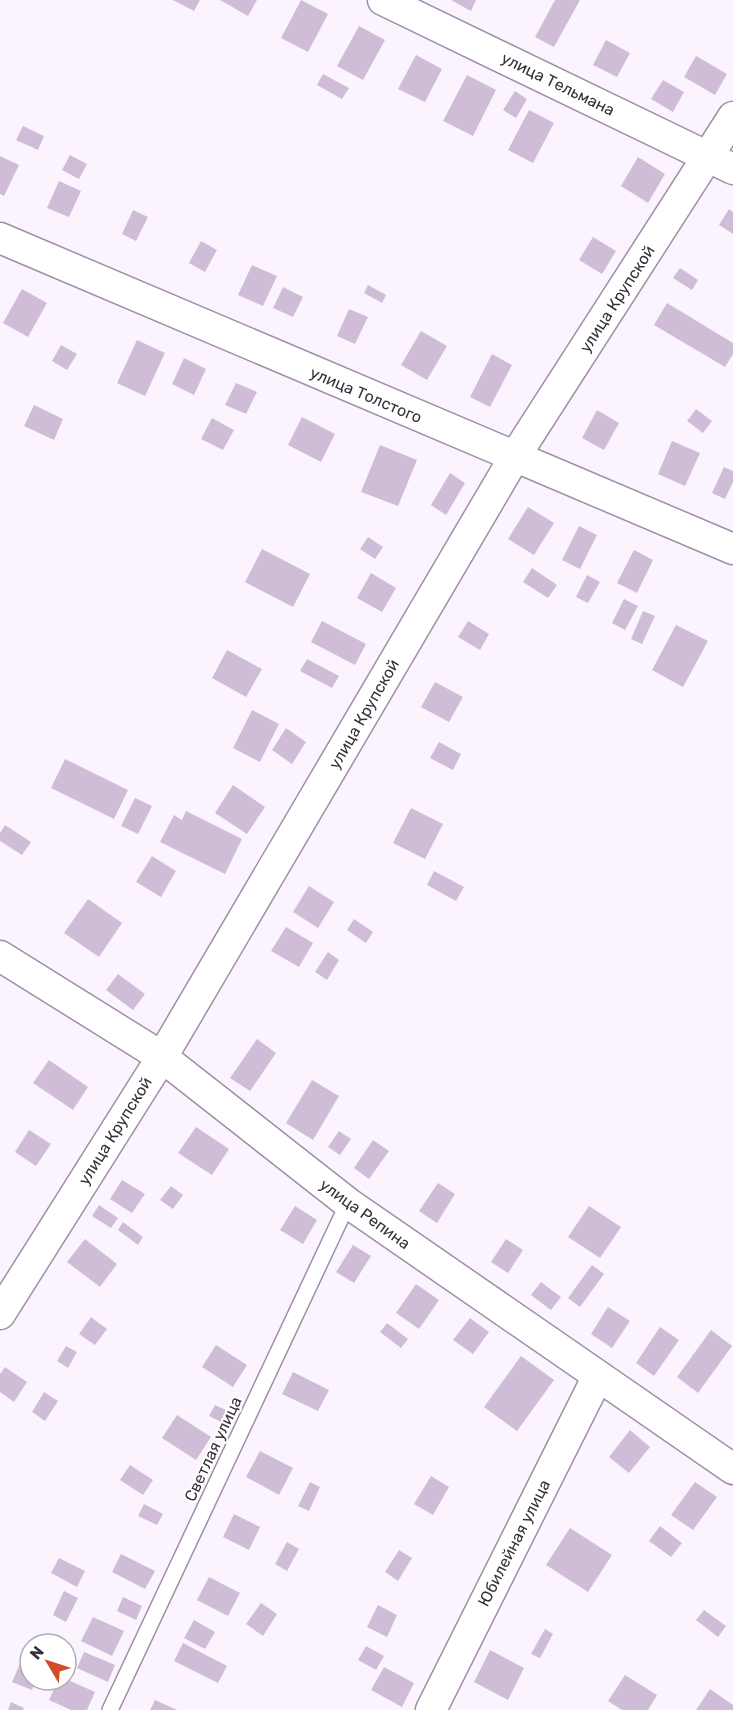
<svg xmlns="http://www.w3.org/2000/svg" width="733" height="1710" viewBox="0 0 733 1710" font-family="Rubik,sans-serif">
<rect width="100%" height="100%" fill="#fbf4ff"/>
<path fill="#cfbdd7" d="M 173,0 L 200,0 L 194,11 Z
M 220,0 L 257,0 L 248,16 Z
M 301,0 L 328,14 L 308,52 L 281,38 Z
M 451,0 L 476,0 L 471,11 Z
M 555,0 L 580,0 L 554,47 L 535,37 Z
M 359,26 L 385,40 L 363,80 L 337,66 Z
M 606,40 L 630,53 L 617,77 L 593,65 Z
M 416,55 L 442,69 L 425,102 L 398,89 Z
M 696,56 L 727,74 L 715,95 L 684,77 Z
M 323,74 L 349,88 L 342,99 L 317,85 Z
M 467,75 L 496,90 L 473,136 L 443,121 Z
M 663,80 L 684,92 L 673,112 L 651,99 Z
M 515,91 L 527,99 L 516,118 L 503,110 Z
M 529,110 L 554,123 L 533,163 L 508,150 Z
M 23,126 L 44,136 L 38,150 L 16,140 Z
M 70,155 L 87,164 L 79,179 L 62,170 Z
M 0,156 L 19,165 L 4,196 L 0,194 Z
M 638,157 L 665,174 L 648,203 L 621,186 Z
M 59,181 L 81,191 L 69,217 L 47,208 Z
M 729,209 L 733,212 L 733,234 L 719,225 Z
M 133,210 L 148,217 L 136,241 L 122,234 Z
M 593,237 L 616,251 L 602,274 L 579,260 Z
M 201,241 L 217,250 L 205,272 L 189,263 Z
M 252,265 L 277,276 L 263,306 L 238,295 Z
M 680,268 L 698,280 L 692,290 L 673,278 Z
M 368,285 L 386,295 L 382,303 L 364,293 Z
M 283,287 L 303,297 L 293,317 L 273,308 Z
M 22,289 L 47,303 L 28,337 L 3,323 Z
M 667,303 L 733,343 L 733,354 L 725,367 L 654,325 Z
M 349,309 L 368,317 L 355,344 L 337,336 Z
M 421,331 L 447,346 L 427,380 L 401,365 Z
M 137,340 L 165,353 L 145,396 L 117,383 Z
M 61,345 L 77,354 L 67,370 L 52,361 Z
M 492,354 L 512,365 L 490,407 L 470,397 Z
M 184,358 L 206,369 L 194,395 L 172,384 Z
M 236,383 L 257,392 L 246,414 L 225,405 Z
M 34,405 L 63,419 L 54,440 L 24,426 Z
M 696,409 L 712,421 L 703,433 L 687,421 Z
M 597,410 L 619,423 L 604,450 L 582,438 Z
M 302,417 L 335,434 L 321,462 L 288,445 Z
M 212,418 L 234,430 L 223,450 L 201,439 Z
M 672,441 L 700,453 L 685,486 L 658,474 Z
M 380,445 L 417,460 L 398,506 L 361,492 Z
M 724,467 L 733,471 L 733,482 L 725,499 L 712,493 Z
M 450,473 L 465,483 L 446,515 L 431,505 Z
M 528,507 L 554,523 L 534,555 L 508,539 Z
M 579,526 L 597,535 L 580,569 L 562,560 Z
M 368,537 L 383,547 L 375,559 L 360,549 Z
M 262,549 L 310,574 L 293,607 L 245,582 Z
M 634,550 L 653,560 L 637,593 L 617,583 Z
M 532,568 L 557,585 L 548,598 L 523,582 Z
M 371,573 L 396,588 L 382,612 L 357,598 Z
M 587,575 L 600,582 L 588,603 L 576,597 Z
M 624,599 L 638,606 L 625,630 L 612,623 Z
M 643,611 L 655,616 L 642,644 L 631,639 Z
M 322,621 L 366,644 L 355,665 L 311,642 Z
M 468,621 L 489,634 L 480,650 L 458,637 Z
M 676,625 L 708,641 L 683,687 L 652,670 Z
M 227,650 L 262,669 L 246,697 L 212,678 Z
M 307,659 L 339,676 L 332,688 L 300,671 Z
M 435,682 L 463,697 L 449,722 L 421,707 Z
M 252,710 L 279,724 L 260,762 L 233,748 Z
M 286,728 L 306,742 L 292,764 L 272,750 Z
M 439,742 L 461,754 L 453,770 L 430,758 Z
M 65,759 L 128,790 L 114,819 L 51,788 Z
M 233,785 L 265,807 L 247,834 L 215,813 Z
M 135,798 L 152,806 L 138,834 L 121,826 Z
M 411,808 L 443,824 L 425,859 L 393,843 Z
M 186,811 L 242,839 L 225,874 L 160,842 L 174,815 L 182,820 Z
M 5,825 L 31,842 L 22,855 L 0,841 L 0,833 Z
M 152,856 L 176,871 L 161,897 L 136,882 Z
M 434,871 L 464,887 L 456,901 L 427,885 Z
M 309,886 L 334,902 L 318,928 L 293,912 Z
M 88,899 L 122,923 L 99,957 L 64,933 Z
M 354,919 L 373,932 L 366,943 L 347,930 Z
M 286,927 L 313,943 L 299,967 L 271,951 Z
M 328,952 L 339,960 L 327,980 L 315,972 Z
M 118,974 L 145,994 L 133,1010 L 106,990 Z
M 257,1039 L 276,1053 L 250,1091 L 230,1078 Z
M 49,1060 L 88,1087 L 73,1110 L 33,1083 Z
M 312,1080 L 339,1096 L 313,1140 L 286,1123 Z
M 196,1127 L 229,1149 L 212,1175 L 178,1153 Z
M 29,1130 L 51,1144 L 36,1166 L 15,1152 Z
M 339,1131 L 351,1139 L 340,1155 L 328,1147 Z
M 373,1140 L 389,1151 L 369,1179 L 354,1168 Z
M 122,1180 L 145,1194 L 132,1213 L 110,1199 Z
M 438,1183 L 455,1194 L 437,1223 L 419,1211 Z
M 171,1186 L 183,1195 L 173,1209 L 160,1200 Z
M 99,1205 L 118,1218 L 111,1228 L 92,1216 Z
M 295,1206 L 317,1220 L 303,1244 L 280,1230 Z
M 589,1206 L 621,1227 L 600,1258 L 568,1237 Z
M 123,1222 L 143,1237 L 138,1245 L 118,1230 Z
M 85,1239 L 117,1264 L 100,1287 L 67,1262 Z
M 506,1239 L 523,1250 L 508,1273 L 491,1262 Z
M 353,1245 L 371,1256 L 354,1283 L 336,1272 Z
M 592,1265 L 604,1274 L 580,1307 L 568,1298 Z
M 541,1282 L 561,1297 L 551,1310 L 531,1295 Z
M 416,1284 L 439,1300 L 419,1329 L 396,1313 Z
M 608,1307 L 630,1321 L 612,1348 L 591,1334 Z
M 91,1317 L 107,1329 L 95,1345 L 79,1334 Z
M 470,1318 L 489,1332 L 473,1354 L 453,1340 Z
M 387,1323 L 408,1339 L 401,1348 L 380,1332 Z
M 660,1327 L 679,1340 L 654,1376 L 636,1363 Z
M 711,1330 L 732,1346 L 698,1393 L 677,1377 Z
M 216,1345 L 247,1365 L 233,1387 L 202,1367 Z
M 66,1346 L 77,1352 L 68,1368 L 57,1361 Z
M 521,1356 L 554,1380 L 517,1431 L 484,1407 Z
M 5,1367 L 27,1382 L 14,1402 L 0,1392 L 0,1374 Z
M 293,1372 L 329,1390 L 318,1411 L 282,1394 Z
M 44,1392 L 58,1401 L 45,1421 L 32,1412 Z
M 215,1405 L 226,1410 L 221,1422 L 209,1416 Z
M 177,1415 L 211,1437 L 196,1460 L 162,1438 Z
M 630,1430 L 650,1447 L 629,1473 L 609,1457 Z
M 260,1451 L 293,1468 L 279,1495 L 246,1477 Z
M 130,1465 L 153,1480 L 143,1495 L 120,1480 Z
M 431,1476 L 449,1487 L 433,1515 L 414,1504 Z
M 310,1482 L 320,1487 L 309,1511 L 298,1506 Z
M 695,1482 L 717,1497 L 693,1530 L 671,1515 Z
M 144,1504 L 163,1514 L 157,1525 L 138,1516 Z
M 234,1514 L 260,1527 L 249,1550 L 223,1537 Z
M 660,1526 L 682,1543 L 671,1557 L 649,1541 Z
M 570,1528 L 612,1555 L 588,1592 L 546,1565 Z
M 287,1542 L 299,1549 L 287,1571 L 275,1564 Z
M 399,1550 L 412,1558 L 398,1581 L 385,1572 Z
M 121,1554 L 155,1571 L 145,1589 L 112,1572 Z
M 59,1558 L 85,1571 L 77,1587 L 51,1573 Z
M 209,1577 L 240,1593 L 228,1616 L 197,1600 Z
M 64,1591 L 78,1598 L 66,1622 L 53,1615 Z
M 123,1597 L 142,1606 L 136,1620 L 117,1611 Z
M 261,1603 L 277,1614 L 263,1636 L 246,1624 Z
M 378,1605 L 397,1615 L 387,1637 L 367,1627 Z
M 704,1610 L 726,1626 L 718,1637 L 696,1620 Z
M 93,1617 L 124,1631 L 112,1656 L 81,1641 Z
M 194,1620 L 215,1632 L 205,1649 L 184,1638 Z
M 545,1629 L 553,1634 L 540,1658 L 531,1654 Z
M 183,1643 L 227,1666 L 218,1683 L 174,1661 Z
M 366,1646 L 384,1656 L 376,1670 L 358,1660 Z
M 490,1650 L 524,1668 L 508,1700 L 474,1682 Z
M 84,1652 L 115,1665 L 108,1682 L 77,1668 Z
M 22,1659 L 30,1662 L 30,1680 L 36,1680 L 32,1690 L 12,1682 Z
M 384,1667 L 414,1683 L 402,1707 L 371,1690 Z
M 625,1675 L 657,1695 L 648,1710 L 622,1710 L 608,1701 Z
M 66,1679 L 95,1692 L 87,1710 L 71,1710 L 49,1700 L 58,1680 Z
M 710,1689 L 733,1705 L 733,1710 L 696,1710 Z
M 155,1700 L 177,1710 L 150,1710 Z
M 11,1702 L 24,1708 L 23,1710 L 8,1710 Z"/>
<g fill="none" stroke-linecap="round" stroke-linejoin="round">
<defs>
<path id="lane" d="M 110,1710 L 348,1203"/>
<path id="street" d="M 383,0 L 733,169
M 0,238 L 733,549
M 0,956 L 162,1057 L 348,1203 L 733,1469
M 0,1314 L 162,1057 L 514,458 L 733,117
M 431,1710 L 598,1376"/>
</defs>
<use href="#lane" stroke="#9f8ea7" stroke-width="18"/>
<use href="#street" stroke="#9f8ea7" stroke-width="33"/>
<use href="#lane" stroke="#fff" stroke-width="15"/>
<use href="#street" stroke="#fff" stroke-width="30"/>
</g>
<g text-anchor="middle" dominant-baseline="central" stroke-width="4.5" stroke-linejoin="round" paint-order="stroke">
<g font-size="16" fill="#37303b" stroke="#fff">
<text transform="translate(558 84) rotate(26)">улица Тельмана</text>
<text transform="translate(617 299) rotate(-57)">улица Крупской</text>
<text transform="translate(366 395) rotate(23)">улица Толстого</text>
<text transform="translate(364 714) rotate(-60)">улица Крупской</text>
<text transform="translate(115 1131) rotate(-58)">улица Крупской</text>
<text transform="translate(365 1214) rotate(36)">улица Репина</text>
<text transform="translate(213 1449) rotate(-65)">Светлая улица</text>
<text transform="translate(514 1543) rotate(-63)">Юбилейная улица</text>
</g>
</g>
<g transform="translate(48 1662) rotate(309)"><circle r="28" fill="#ffffff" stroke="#afacb1" stroke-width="1.5"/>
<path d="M0-4.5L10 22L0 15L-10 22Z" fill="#d44b28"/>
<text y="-9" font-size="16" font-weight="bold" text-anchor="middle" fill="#37303b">N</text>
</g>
</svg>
